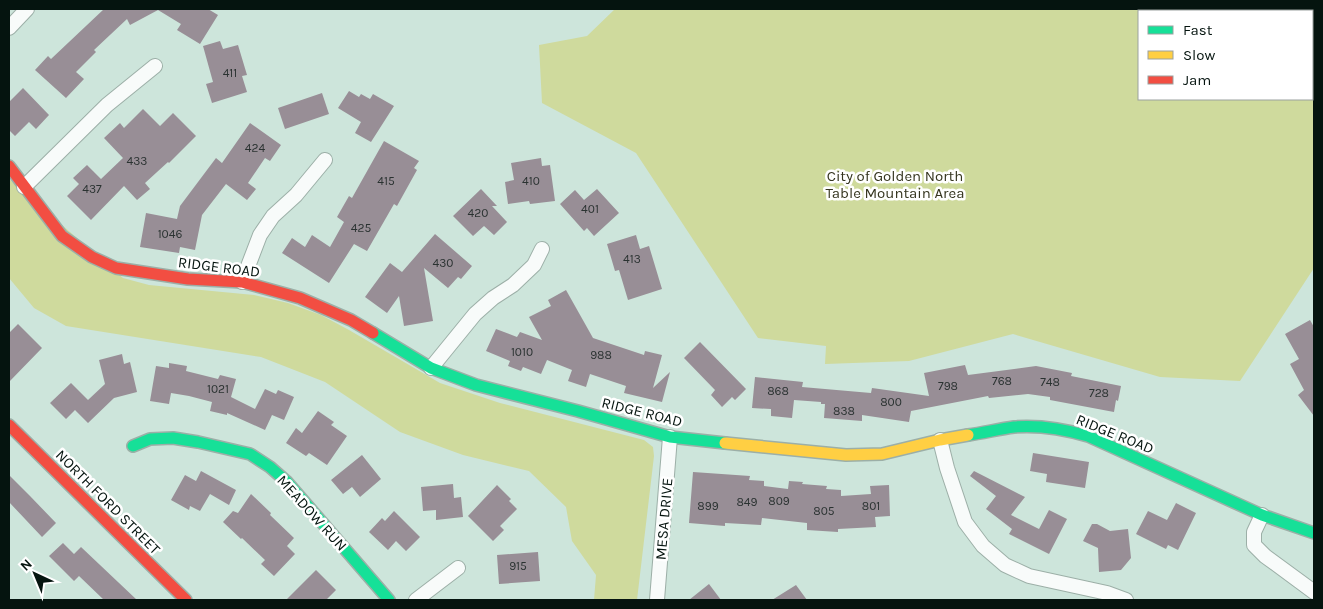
<svg xmlns="http://www.w3.org/2000/svg" width="1323" height="609" viewBox="0 0 1323 609" font-family="Karla,sans-serif">
<rect width="100%" height="100%" fill="#cde5db"/>
<path fill="#cfda9d" fill-rule="evenodd" d="M 615,9 L 1314,9 L 1314,268 L 1240,381 L 1160,377 L 1013,334 L 909,361 L 825,364 L 826,346 L 758,338 L 636,153 L 542,103 L 539,45 L 587,36 ZM 1139,11 L 1312,11 L 1312,99 L 1139,99 Z
M 9,179 L 123,278 L 149,285 L 254,295 L 288,303 L 321,315 L 349,330 L 440,383 L 500,403 L 644,440 L 653,447 L 654,456 L 637,600 L 594,600 L 596,575 L 572,541 L 566,507 L 529,471 L 463,455 L 400,432 L 325,382 L 261,357 L 66,326 L 34,308 L 9,278 Z"/>
<path fill="#988e96" d="M 104,9 L 208,9 L 218,15 L 200,44 L 177,30 L 181,24 L 158,10 L 130,25 L 127,19 L 94,50 L 96,52 L 76,72 L 84,79 L 66,98 L 35,70 L 48,56 L 51,59 Z
M 220,41 L 223,49 L 238,45 L 247,75 L 242,76 L 247,92 L 212,103 L 206,84 L 213,82 L 203,46 Z
M 23,88 L 49,115 L 36,129 L 29,122 L 15,136 L 9,130 L 9,102 Z
M 349,91 L 359,97 L 361,94 L 370,99 L 373,94 L 394,106 L 371,142 L 355,133 L 361,122 L 338,108 Z
M 322,93 L 329,114 L 285,129 L 278,108 Z
M 143,109 L 160,126 L 173,113 L 196,136 L 169,163 L 168,162 L 145,183 L 150,189 L 137,200 L 124,186 L 91,220 L 67,196 L 79,184 L 73,178 L 87,165 L 101,179 L 123,158 L 104,138 L 120,123 L 124,128 Z
M 250,123 L 281,145 L 270,161 L 265,158 L 248,183 L 256,189 L 247,200 L 226,184 L 202,215 L 195,250 L 180,247 L 179,253 L 140,247 L 146,213 L 177,219 L 180,206 L 216,158 L 222,163 Z
M 384,141 L 419,161 L 414,168 L 417,170 L 397,206 L 394,204 L 367,251 L 354,244 L 329,283 L 282,253 L 292,238 L 305,247 L 312,235 L 330,247 L 344,222 L 337,217 L 349,196 L 352,198 Z
M 541,158 L 542,166 L 550,165 L 555,201 L 530,204 L 529,201 L 508,204 L 505,182 L 514,180 L 511,163 Z
M 481,189 L 497,206 L 492,206 L 507,222 L 494,235 L 484,226 L 473,236 L 453,216 Z
M 597,189 L 619,213 L 594,236 L 587,228 L 584,231 L 560,204 L 575,190 L 584,200 Z
M 435,234 L 472,266 L 461,279 L 458,277 L 448,288 L 424,268 L 433,321 L 404,326 L 399,296 L 387,313 L 365,297 L 390,263 L 402,272 Z
M 636,235 L 640,249 L 649,246 L 662,289 L 628,300 L 619,270 L 615,271 L 607,244 Z
M 566,290 L 593,338 L 644,355 L 645,351 L 662,355 L 653,388 L 670,372 L 662,402 L 624,393 L 626,386 L 590,374 L 586,387 L 568,381 L 572,370 L 547,360 L 541,374 L 523,367 L 521,371 L 508,366 L 510,361 L 486,351 L 496,329 L 517,337 L 520,332 L 542,340 L 529,317 L 551,306 L 548,300 Z
M 1310,320 L 1314,327 L 1314,416 L 1298,395 L 1304,390 L 1290,364 L 1299,359 L 1285,334 Z
M 18,324 L 42,348 L 9,382 L 9,333 Z
M 700,342 L 746,389 L 735,400 L 732,397 L 722,407 L 711,395 L 715,390 L 684,358 Z
M 122,354 L 124,364 L 130,362 L 137,392 L 114,398 L 88,423 L 75,410 L 66,419 L 50,403 L 71,383 L 88,400 L 105,384 L 99,360 Z
M 169,363 L 187,366 L 186,371 L 218,379 L 220,375 L 236,379 L 231,397 L 255,409 L 265,389 L 276,394 L 278,390 L 294,397 L 284,420 L 272,415 L 265,430 L 227,413 L 227,415 L 210,411 L 212,402 L 189,396 L 171,393 L 169,404 L 150,401 L 156,366 L 169,368 Z
M 965,365 L 968,375 L 1036,366 L 1072,373 L 1071,376 L 1121,386 L 1118,401 L 1116,400 L 1114,412 L 1050,400 L 1050,397 L 1028,394 L 989,398 L 988,396 L 911,411 L 909,422 L 862,415 L 862,421 L 824,418 L 825,404 L 821,404 L 821,402 L 794,400 L 792,418 L 771,416 L 771,409 L 752,408 L 755,377 L 803,382 L 802,387 L 871,393 L 872,388 L 929,396 L 924,373 Z
M 318,411 L 334,422 L 331,425 L 347,436 L 327,465 L 309,453 L 306,456 L 286,443 L 296,428 L 302,433 Z
M 1033,453 L 1089,462 L 1085,488 L 1046,482 L 1047,474 L 1030,471 Z
M 362,455 L 381,479 L 360,497 L 352,487 L 343,494 L 331,480 Z
M 201,471 L 236,490 L 229,505 L 210,494 L 200,511 L 190,506 L 189,510 L 171,500 L 185,475 L 196,481 Z
M 974,471 L 1025,497 L 1011,515 L 1039,529 L 1049,510 L 1067,519 L 1049,554 L 1009,534 L 1012,529 L 986,509 L 996,496 L 970,476 Z
M 693,472 L 750,476 L 749,480 L 764,481 L 764,486 L 788,489 L 789,481 L 803,482 L 802,484 L 827,486 L 826,489 L 841,490 L 841,496 L 871,494 L 870,486 L 889,485 L 890,516 L 875,517 L 876,527 L 838,529 L 838,532 L 807,530 L 807,523 L 762,518 L 761,525 L 725,523 L 725,526 L 689,523 Z
M 9,475 L 30,496 L 56,523 L 42,537 L 9,502 Z
M 453,484 L 454,498 L 461,497 L 463,517 L 436,520 L 436,510 L 423,511 L 421,487 Z
M 497,485 L 511,499 L 509,501 L 517,509 L 500,526 L 504,530 L 493,541 L 468,516 Z
M 251,494 L 271,513 L 270,515 L 294,538 L 287,546 L 295,554 L 274,576 L 261,564 L 265,560 L 242,538 L 241,539 L 223,522 L 233,511 L 238,513 Z
M 1176,503 L 1196,513 L 1178,550 L 1168,545 L 1166,549 L 1136,534 L 1148,511 L 1167,520 Z
M 394,511 L 420,537 L 406,551 L 396,541 L 388,550 L 369,532 L 382,518 L 385,521 Z
M 1092,524 L 1097,524 L 1110,531 L 1128,529 L 1131,558 L 1121,570 L 1099,572 L 1098,548 L 1083,541 Z
M 63,543 L 74,554 L 81,547 L 137,600 L 104,600 L 79,576 L 74,581 L 49,556 Z
M 538,552 L 540,581 L 499,584 L 497,555 Z
M 316,570 L 336,590 L 326,600 L 286,600 Z
M 709,584 L 721,600 L 689,600 Z
M 796,585 L 807,600 L 772,600 Z"/>
<g fill="none" stroke-linecap="round" stroke-linejoin="round">
<defs>
<path id="street" d="M 9,28 L 27,9
M 24,187 L 107,105 L 155,66
M 242,282 L 260,235 L 273,216 L 296,195 L 325,160
M 431,368 L 475,314 L 493,298 L 513,285 L 534,265 L 542,249
M 940,440 L 947,468 L 965,522 L 983,546 L 1005,565 L 1029,576 L 1107,593 L 1126,600
M 1262,515 L 1254,532 L 1254,545 L 1265,556 L 1314,592
M 416,600 L 458,568
M 657,600 L 670,437"/>
<path id="fast" d="M 373,333 L 431,368 L 476,385 L 578,411 L 670,437 L 725,443
M 968,435 C 983,433 999,429 1014,427 C 1039,425 1064,429 1088,436 L 1262,515 L 1314,533
M 133,446 L 150,439 L 173,438 L 198,442 L 250,454 L 270,467 L 287,482 L 389,600"/>
<path id="slow" d="M 725,443 L 846,455 L 882,454 L 940,440 L 968,435"/>
<path id="jam" d="M 9,166 L 62,236 L 92,257 L 116,268 L 188,279 L 242,282 L 300,298 L 351,320 L 373,333
M 9,425 L 186,600"/>
</defs>
<use href="#street" stroke="#9cafa7" stroke-width="16"/>
<use href="#fast" stroke="#9cafa7" stroke-width="14"/>
<use href="#slow" stroke="#9cafa7" stroke-width="14"/>
<use href="#jam" stroke="#9cafa7" stroke-width="14"/>
<use href="#street" stroke="#f8fbfa" stroke-width="14"/>
<use href="#fast" stroke="#16e098" stroke-width="11"/>
<use href="#slow" stroke="#ffcf43" stroke-width="11"/>
<use href="#jam" stroke="#f24e42" stroke-width="11"/>
</g>
<g text-anchor="middle" dominant-baseline="central" stroke-width="5" stroke-linejoin="round" paint-order="stroke">
<g font-size="12" fill="#2a3231">
<text x="230" y="73">411</text>
<text x="255" y="148">424</text>
<text x="137" y="161">433</text>
<text x="386" y="181">415</text>
<text x="531" y="181">410</text>
<text x="92" y="189">437</text>
<text x="590" y="209">401</text>
<text x="478" y="213">420</text>
<text x="361" y="228">425</text>
<text x="170" y="234">1046</text>
<text x="632" y="259">413</text>
<text x="443" y="263">430</text>
<text x="522" y="352">1010</text>
<text x="601" y="355">988</text>
<text x="1002" y="381">768</text>
<text x="1050" y="382">748</text>
<text x="948" y="386">798</text>
<text x="218" y="389">1021</text>
<text x="778" y="391">868</text>
<text x="1099" y="393">728</text>
<text x="891" y="402">800</text>
<text x="844" y="411">838</text>
<text x="779" y="501">809</text>
<text x="747" y="502">849</text>
<text x="708" y="506">899</text>
<text x="871" y="506">801</text>
<text x="824" y="511">805</text>
<text x="518" y="566">915</text>
</g>
<g font-size="15" fill="#35351f" stroke="#fff">
<text x="895" y="176">City of Golden North<tspan x="895" dy="17">Table Mountain Area</tspan></text>
</g>
<g font-size="15" fill="#05140f" stroke="#fff">
<text transform="translate(219 267) rotate(7)">RIDGE ROAD</text>
<text transform="translate(642 412) rotate(14)">RIDGE ROAD</text>
<text transform="translate(1115 434) rotate(22)">RIDGE ROAD</text>
<text transform="translate(108 502) rotate(45)">NORTH FORD STREET</text>
<text transform="translate(312 513) rotate(48)">MEADOW RUN</text>
<text transform="translate(664 519) rotate(-85)">MESA DRIVE</text>
</g>
</g>
<rect width="1323" height="609" fill="none" stroke="#05140f" stroke-width="20"/>
<rect x="1138" y="10" width="175" height="90" fill="#ffffff" stroke="#9ba19f"/>
<rect x="1148" y="26" width="25" height="8" fill="#16e098" stroke="#9ba19f"/>
<text x="1183" y="35" font-size="15" fill="#05140f">Fast</text>
<rect x="1148" y="51" width="25" height="8" fill="#ffcf43" stroke="#9ba19f"/>
<text x="1183" y="60" font-size="15" fill="#05140f">Slow</text>
<rect x="1148" y="76" width="25" height="8" fill="#f24e42" stroke="#9ba19f"/>
<text x="1183" y="85" font-size="15" fill="#05140f">Jam</text>
<g transform="translate(35 574) rotate(316)" stroke="#ffffff" stroke-width="4" paint-order="stroke">
<path d="M0-4L9 19L0 12L-9 19Z" fill="#05140f"/>
<text y="-8" font-size="14" font-weight="bold" text-anchor="middle" fill="#05140f">N</text>
</g>
</svg>
